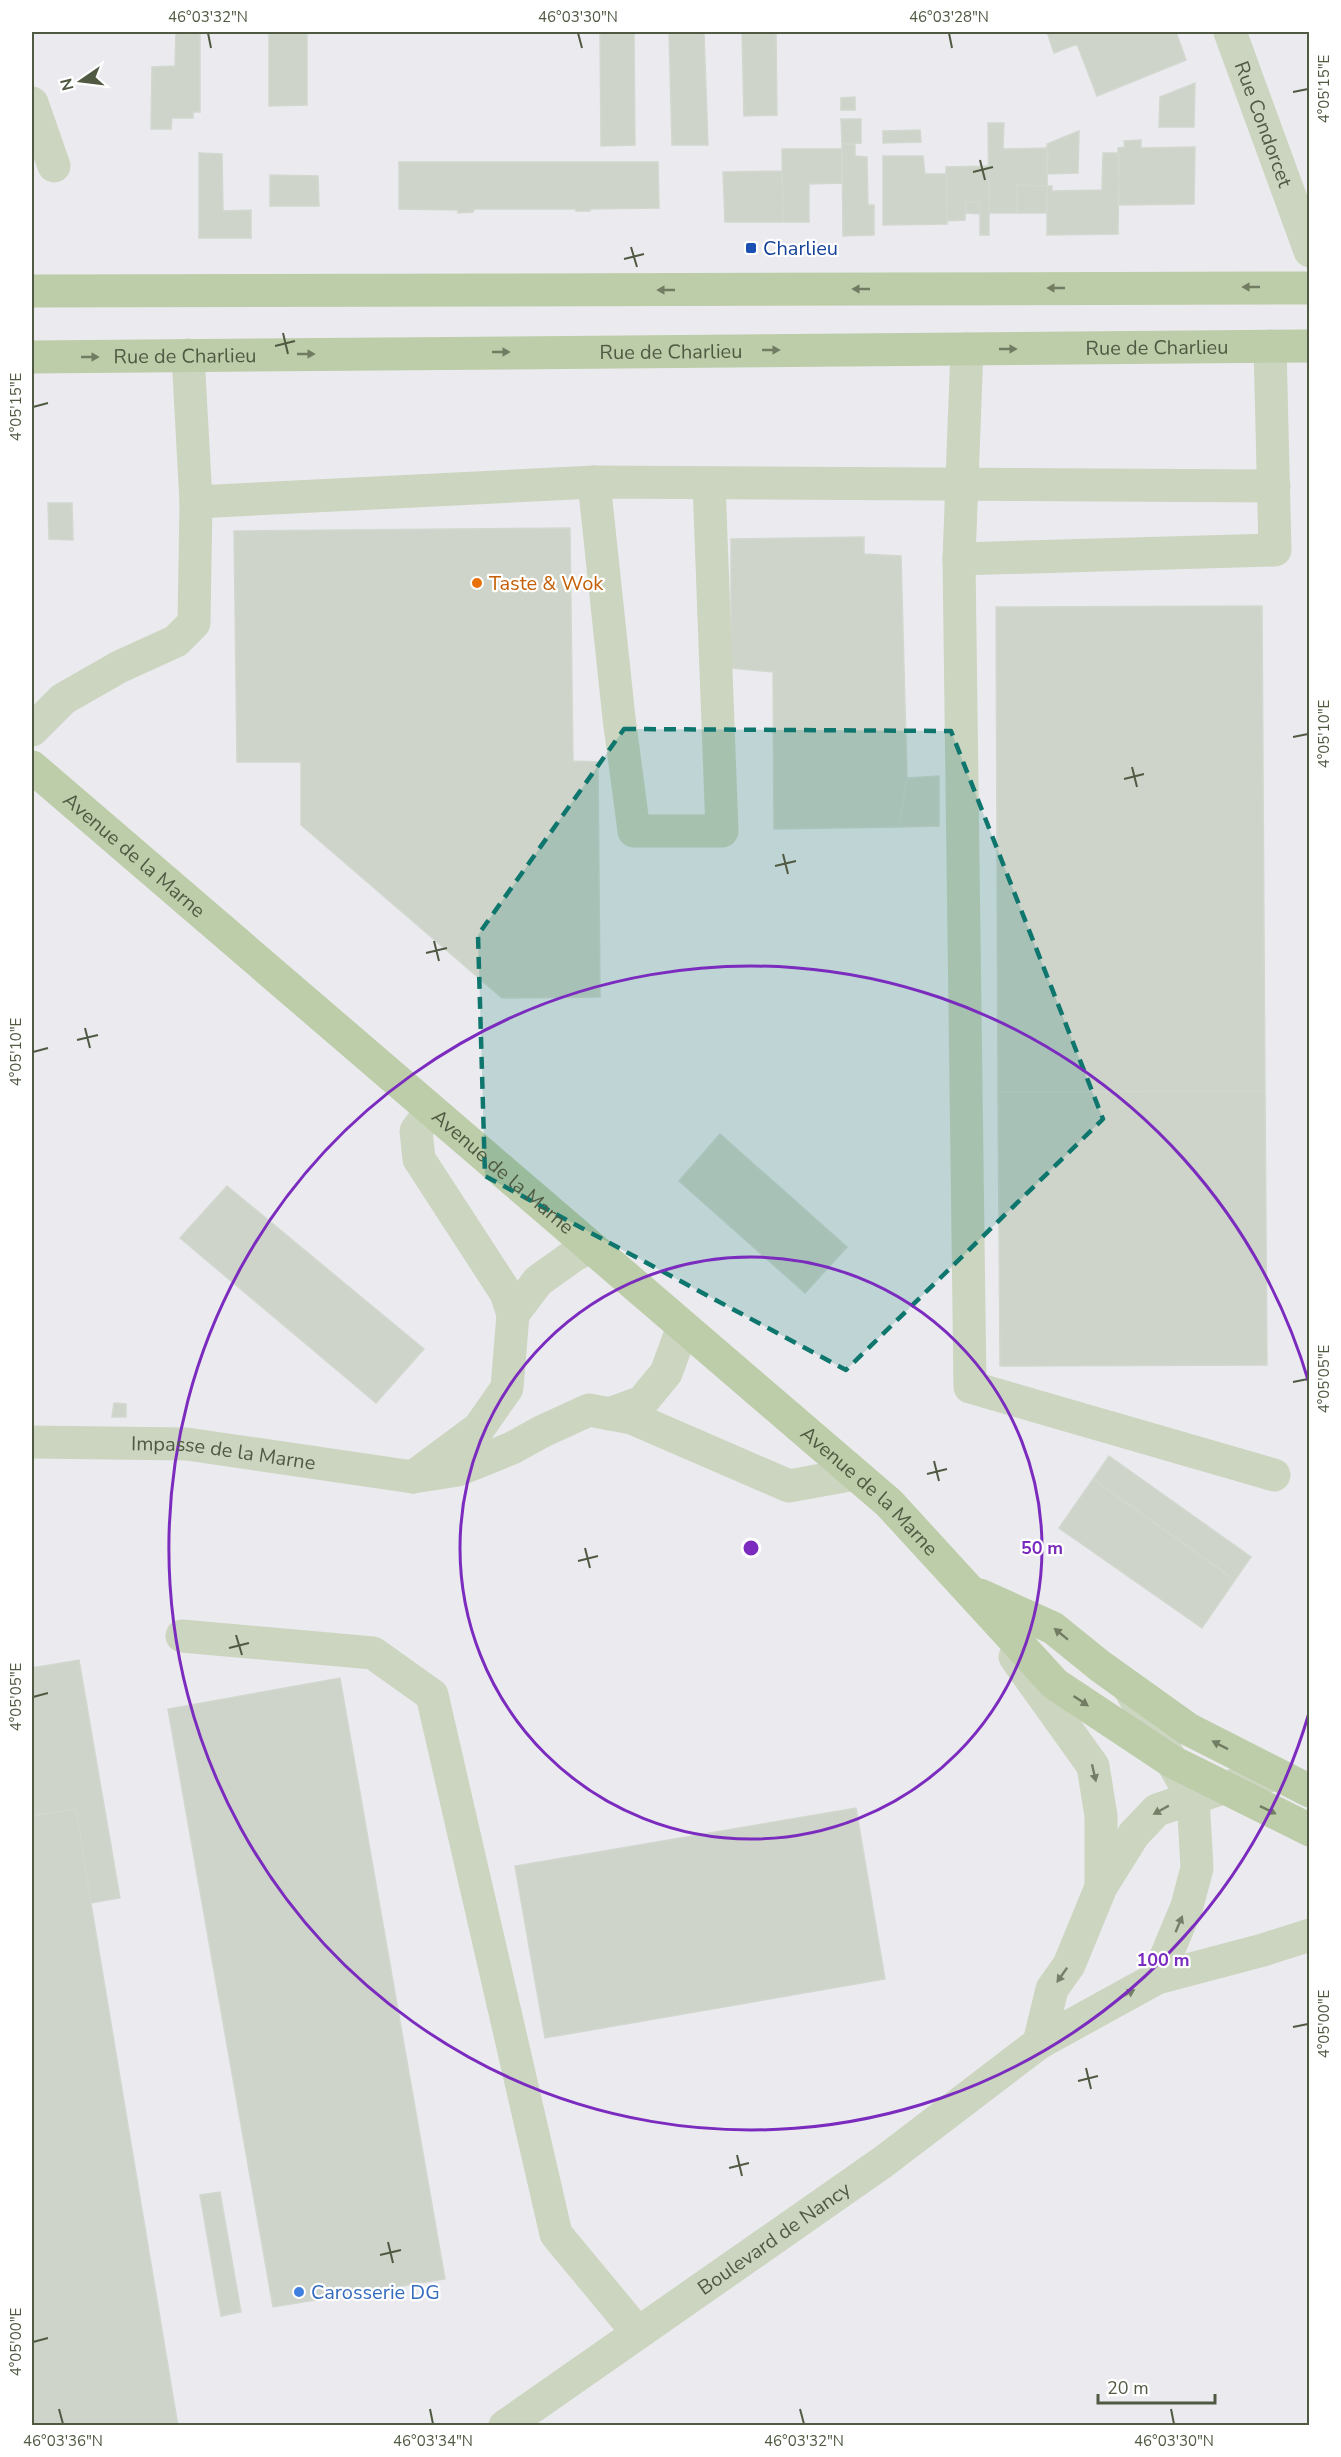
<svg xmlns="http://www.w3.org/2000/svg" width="1341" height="2457" viewBox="0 0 1341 2457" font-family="'Nunito Sans',sans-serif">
<rect width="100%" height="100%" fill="#ebebef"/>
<path fill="#ced4ca" stroke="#d2d8cf" stroke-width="1.5" d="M 176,32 L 200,32 L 200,112 L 193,112 L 193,118 L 172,118 L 171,129 L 151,129 L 152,67 L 175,66 Z
M 269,32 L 307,32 L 307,105 L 269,106 Z
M 600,32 L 634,32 L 635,145 L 601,146 Z
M 669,32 L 704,32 L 708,145 L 672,145 Z
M 742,32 L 776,32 L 777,115 L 744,116 Z
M 1047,32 L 1176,32 L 1186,60 L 1097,96 L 1077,44 L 1054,53 Z
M 1195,83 L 1194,127 L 1159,127 L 1160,97 Z
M 855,97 L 855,110 L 841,110 L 841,98 Z
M 841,119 L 861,119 L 861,143 L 842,144 Z
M 988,123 L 1004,123 L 1003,149 L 1048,148 L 1047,186 L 1017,185 L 1017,213 L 989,213 Z
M 920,130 L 921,142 L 883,143 L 883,131 Z
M 1079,131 L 1078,173 L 1047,174 L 1047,144 Z
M 1141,140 L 1141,148 L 1195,147 L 1194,204 L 1119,205 L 1118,148 L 1125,147 L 1124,141 Z
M 842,144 L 855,144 L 855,156 L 867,157 L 868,205 L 874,205 L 874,235 L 843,236 Z
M 782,149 L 842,149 L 842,183 L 809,184 L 809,222 L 783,222 Z
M 199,153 L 222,154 L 223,211 L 251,210 L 251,238 L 199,238 Z
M 1103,153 L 1119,153 L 1118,234 L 1047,235 L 1047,186 L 1052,186 L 1052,191 L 1102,190 Z
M 883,156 L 923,156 L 925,174 L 947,174 L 947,224 L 883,225 Z
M 399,162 L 658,162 L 659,208 L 590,209 L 590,211 L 576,211 L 576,209 L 474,209 L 473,212 L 458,213 L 458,210 L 399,209 Z
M 989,166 L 989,235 L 980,235 L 980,202 L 966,202 L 965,220 L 947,221 L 946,167 Z
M 782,171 L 783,222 L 725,222 L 723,172 Z
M 270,175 L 318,176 L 319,206 L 270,206 Z
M 1017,185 L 1047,186 L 1047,213 L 1017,213 Z
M 966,202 L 980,202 L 980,214 L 966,213 Z
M 48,503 L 72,503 L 73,540 L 49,539 Z
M 570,528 L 573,761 L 598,762 L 600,997 L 502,998 L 301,825 L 301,762 L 237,762 L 234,531 Z
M 864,537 L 864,554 L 901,556 L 907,778 L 899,827 L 774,829 L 773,672 L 731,668 L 731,539 Z
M 1262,606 L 1265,1091 L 998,1092 L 996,607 Z
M 939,776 L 939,826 L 899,827 L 907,778 Z
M 1265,1091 L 1267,1365 L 1000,1366 L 998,1092 Z
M 720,1134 L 847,1247 L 805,1293 L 679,1181 Z
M 227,1186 L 424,1349 L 376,1403 L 180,1238 Z
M 114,1403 L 126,1404 L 126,1417 L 112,1417 Z
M 1109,1456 L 1251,1557 L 1235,1580 L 1093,1479 Z
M 1093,1479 L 1235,1580 L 1202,1628 L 1059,1528 Z
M 79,1660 L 120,1898 L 91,1903 L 76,1809 L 32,1816 L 32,1668 Z
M 340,1678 L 445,2279 L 273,2307 L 168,1709 Z
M 856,1808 L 885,1979 L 545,2038 L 515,1866 Z
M 76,1809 L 91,1903 L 178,2426 L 32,2426 L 32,1816 Z
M 220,2192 L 241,2312 L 221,2316 L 200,2195 Z"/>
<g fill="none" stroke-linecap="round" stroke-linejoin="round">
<g stroke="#ccd5c0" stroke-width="33">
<path id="s1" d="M 1230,32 L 1310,251"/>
<path d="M 32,103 L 54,166"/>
<path d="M 967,349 L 959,559 L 1275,550 L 1270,346"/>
<path d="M 188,355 L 196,502 L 594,482 L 1274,486"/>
<path d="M 594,482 L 619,718 L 634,831 L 722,831 L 709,483"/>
<path d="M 959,559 L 970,1387 L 1274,1475"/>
<path d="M 32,730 L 63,699 L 119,667 L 176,641 L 194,623 L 196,502"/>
<path d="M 431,1110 L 416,1131 L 419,1159 L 506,1293 L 513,1314 L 507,1388 L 479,1428 L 413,1477 L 458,1470 L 512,1448 L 543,1431 L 589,1410 L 632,1418 L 789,1486 L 855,1474"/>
<path d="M 513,1314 L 538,1281 L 573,1256 L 590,1247"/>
<path d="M 609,1414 L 642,1402 L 666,1373 L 683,1327"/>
<path id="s2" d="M 32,1442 L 187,1444 L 413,1477"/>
<path d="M 182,1636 L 373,1653 L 432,1695 L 556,2234 L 638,2333"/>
<path d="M 1015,1657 L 1093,1766 L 1101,1816 L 1101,1887"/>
<path d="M 1128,1686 L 1193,1798 L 1197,1868 L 1187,1906 L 1157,1978"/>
<path d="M 1039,2043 L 1052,1989 L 1069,1965 L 1101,1887 L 1134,1834 L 1157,1810 L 1223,1788 L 1276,1774"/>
<path id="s3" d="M 505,2426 L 883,2162 L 1039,2043 L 1157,1978 L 1263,1950 L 1310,1935"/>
</g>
<g stroke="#bdcda9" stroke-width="33">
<path d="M 32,291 L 1310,288"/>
<path id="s4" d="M 32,357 L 1310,346"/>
<path id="s5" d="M 32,767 L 889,1503 L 1055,1684 L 1171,1761 L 1310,1830"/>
<path d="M 980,1595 L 1053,1628 L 1100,1666 L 1188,1729 L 1310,1791"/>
</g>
</g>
<defs><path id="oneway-solid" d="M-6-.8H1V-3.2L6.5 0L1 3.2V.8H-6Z" transform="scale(1.5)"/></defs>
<g fill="#717c62">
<use href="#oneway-solid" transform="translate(1251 287) rotate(-180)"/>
<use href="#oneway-solid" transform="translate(1056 288) rotate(180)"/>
<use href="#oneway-solid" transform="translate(861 289) rotate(180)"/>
<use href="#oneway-solid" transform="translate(666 290) rotate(180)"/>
<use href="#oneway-solid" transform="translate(1008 349)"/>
<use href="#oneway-solid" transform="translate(771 350)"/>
<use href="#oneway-solid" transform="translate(501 352)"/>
<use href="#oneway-solid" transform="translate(306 354)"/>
<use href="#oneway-solid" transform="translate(90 357)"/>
<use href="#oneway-solid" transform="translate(1061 1634) rotate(-141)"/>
<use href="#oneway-solid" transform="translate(1081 1701) rotate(34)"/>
<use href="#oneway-solid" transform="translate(1220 1745) rotate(-153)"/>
<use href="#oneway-solid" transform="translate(1268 1810) rotate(26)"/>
</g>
<g fill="#757f68">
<use href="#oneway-solid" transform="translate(1094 1773) rotate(77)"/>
<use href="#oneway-solid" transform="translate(1161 1810) rotate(151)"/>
<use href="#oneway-solid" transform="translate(1179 1924) rotate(-67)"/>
<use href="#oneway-solid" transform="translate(1062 1975) rotate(125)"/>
<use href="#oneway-solid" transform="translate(1127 1994) rotate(-29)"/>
</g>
<path fill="#0f766e" fill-opacity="0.2" stroke="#0f766e" stroke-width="4.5" stroke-dasharray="12 8" stroke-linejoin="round" d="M 624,729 L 951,731 L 1103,1119 L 846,1370 L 485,1176 L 478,935 Z"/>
<path fill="none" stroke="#505a43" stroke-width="2" d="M 208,33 L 211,48M 578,33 L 582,48M 949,33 L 952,48M 1293,92 L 1308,89M 980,160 L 985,180M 973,172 L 993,167M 631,247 L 637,267M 624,259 L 644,254M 283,333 L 288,354M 275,346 L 295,341M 33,407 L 48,403M 1293,737 L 1308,734M 1132,767 L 1137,787M 1124,779 L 1144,774M 783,854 L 788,874M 775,866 L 796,861M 434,941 L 439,961M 426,953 L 447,948M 85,1028 L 90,1048M 77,1040 L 98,1035M 33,1052 L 48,1048M 1293,1382 L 1308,1379M 934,1461 L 939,1481M 927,1474 L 947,1469M 585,1548 L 590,1568M 578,1561 L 598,1556M 236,1635 L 242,1655M 229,1648 L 249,1643M 33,1697 L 48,1693M 1293,2027 L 1308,2024M 1086,2068 L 1091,2089M 1078,2081 L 1098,2076M 737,2155 L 742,2176M 729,2168 L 749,2163M 388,2242 L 393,2263M 380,2255 L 401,2250M 33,2342 L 48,2338M 59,2409 L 63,2424M 430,2409 L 433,2424M 800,2409 L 804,2424M 1171,2409 L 1174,2424"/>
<g fill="none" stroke="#7b2cbf" stroke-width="3">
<circle cx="751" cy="1548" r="291"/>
<path d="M1309 1713A582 582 0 1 1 1309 1383"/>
</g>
<rect fill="#1a4fb4" stroke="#fff" stroke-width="2" x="745" y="242" width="12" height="12" rx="3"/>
<circle fill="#e8710a" stroke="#fff" stroke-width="2" cx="477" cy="583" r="6"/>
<circle fill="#3f7fe0" stroke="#fff" stroke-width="2" cx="299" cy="2292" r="6"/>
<g text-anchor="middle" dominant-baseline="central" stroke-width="4.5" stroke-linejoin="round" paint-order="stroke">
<g font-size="20" fill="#505a43" stroke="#fff">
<text stroke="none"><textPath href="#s1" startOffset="98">Rue Condorcet</textPath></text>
<text stroke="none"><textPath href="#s4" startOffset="1125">Rue de Charlieu</textPath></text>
<text stroke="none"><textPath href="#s4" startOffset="639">Rue de Charlieu</textPath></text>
<text stroke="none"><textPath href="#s4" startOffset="153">Rue de Charlieu</textPath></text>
<text stroke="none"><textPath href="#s5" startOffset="135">Avenue de la Marne</textPath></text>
<text stroke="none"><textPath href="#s5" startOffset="621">Avenue de la Marne</textPath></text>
<text stroke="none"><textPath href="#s2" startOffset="192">Impasse de la Marne</textPath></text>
<text stroke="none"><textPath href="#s5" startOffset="1107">Avenue de la Marne</textPath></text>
<text stroke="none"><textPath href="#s3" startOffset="328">Boulevard de Nancy</textPath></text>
</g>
<g font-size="20" fill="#164399" stroke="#fff" text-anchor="start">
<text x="763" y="248">Charlieu</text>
</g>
<g font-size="20" fill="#c56008" stroke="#fff" text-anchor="start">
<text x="489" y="583">Taste &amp; Wok</text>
</g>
<g font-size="20" fill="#366cbe" stroke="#fff" text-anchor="start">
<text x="311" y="2292">Carosserie DG</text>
</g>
</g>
<circle cx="751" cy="1548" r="9" fill="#7b2cbf" stroke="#fff" stroke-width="3"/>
<g font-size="18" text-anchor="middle" font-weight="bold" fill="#7b2cbf" stroke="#fff" stroke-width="4.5" stroke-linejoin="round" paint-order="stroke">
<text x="1042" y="1554">50 m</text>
<text x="1163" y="1966">100 m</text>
</g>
<rect width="1341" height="2457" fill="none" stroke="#ffffff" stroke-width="66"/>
<g transform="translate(81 81) rotate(256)" stroke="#ffffff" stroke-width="4.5" paint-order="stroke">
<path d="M0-4.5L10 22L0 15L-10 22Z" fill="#505a43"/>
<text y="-9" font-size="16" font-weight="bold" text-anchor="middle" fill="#505a43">N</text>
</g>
<path d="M1098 2394v9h117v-9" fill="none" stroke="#505a43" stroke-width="3"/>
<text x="1107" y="2394" font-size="18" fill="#505a43" stroke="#ffffff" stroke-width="4.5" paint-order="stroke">20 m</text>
<rect x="33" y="33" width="1275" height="2391" fill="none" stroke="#505a43" stroke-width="2"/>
<g font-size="15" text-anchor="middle" fill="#505a43">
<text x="208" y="22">46°03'32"N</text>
<text x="578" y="22">46°03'30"N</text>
<text x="949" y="22">46°03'28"N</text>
<text transform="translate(1324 89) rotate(-90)" y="5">4°05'15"E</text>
<text transform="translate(16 407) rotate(-90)" y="5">4°05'15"E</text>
<text transform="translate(1324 734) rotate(-90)" y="5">4°05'10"E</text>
<text transform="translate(16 1052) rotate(-90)" y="5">4°05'10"E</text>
<text transform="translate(1324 1379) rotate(-90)" y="5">4°05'05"E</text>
<text transform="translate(16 1697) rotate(-90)" y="5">4°05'05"E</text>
<text transform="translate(1324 2024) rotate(-90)" y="5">4°05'00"E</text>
<text transform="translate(16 2342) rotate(-90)" y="5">4°05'00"E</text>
<text x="63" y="2446">46°03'36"N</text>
<text x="433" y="2446">46°03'34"N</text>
<text x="804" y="2446">46°03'32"N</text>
<text x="1174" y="2446">46°03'30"N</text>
</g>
</svg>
